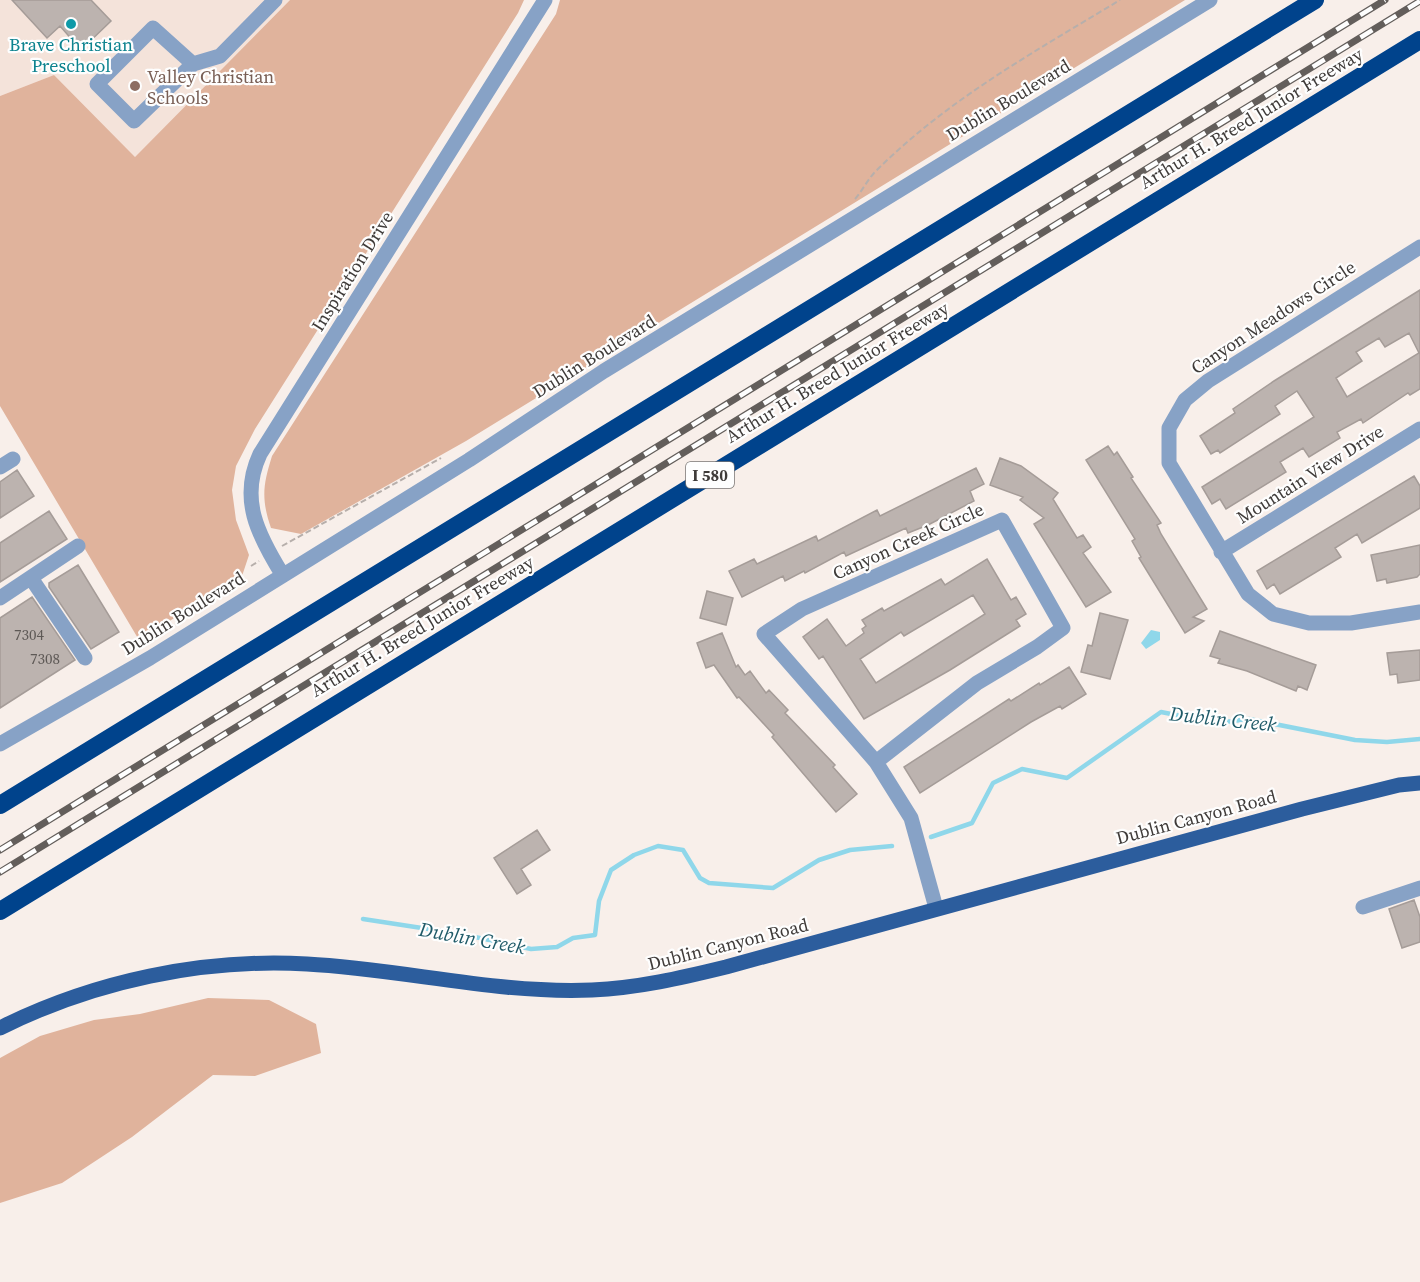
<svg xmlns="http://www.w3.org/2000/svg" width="1420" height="1282" viewBox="0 0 1420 1282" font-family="'Source Serif 4',serif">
<rect width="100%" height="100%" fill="#f8efea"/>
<path fill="#f4e3da" d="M 0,0 L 290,0 L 135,157 L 54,75 L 0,96 Z"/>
<path fill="#e0b39c" d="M 290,0 L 524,0 L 518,13 L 255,429 L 236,466 L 232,490 L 236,520 L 249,555 L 242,576 L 139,640 L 0,406 L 0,96 L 54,75 L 135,157 Z
M 560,0 L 1185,0 L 466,441 L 301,534 L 271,528 C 261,499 263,485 272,456 L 556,14 Z
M 208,998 L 269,1000 L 316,1024 L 321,1053 L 255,1076 L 213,1075 L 132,1137 L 62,1183 L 0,1203 L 0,1058 L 40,1036 L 94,1020 L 140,1014 Z"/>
<path fill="#8fd7ea" d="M 1151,630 L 1160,632 L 1160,640 L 1146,649 L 1141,643 Z"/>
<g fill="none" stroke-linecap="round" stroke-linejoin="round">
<path stroke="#8fd7ea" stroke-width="4.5" d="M 931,837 L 972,823 L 993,783 L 1022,769 L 1067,778 L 1161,712 L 1217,723 L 1249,719 L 1355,740 L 1387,742 L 1420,739
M 363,919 L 461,934 L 531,949 L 557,947 L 573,938 L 595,935 L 599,901 L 611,870 L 634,855 L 658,846 L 683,850 L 700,878 L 709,883 L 773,888 L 819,860 L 850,850 L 892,846"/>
</g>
<path fill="#bcb3af" stroke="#a59c98" stroke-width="1.5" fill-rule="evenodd" d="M 12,0 L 91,0 L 111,21 L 81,50 L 60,26 L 47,38 Z
M 1420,290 L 1420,389 L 1410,395 L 1408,393 L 1363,423 L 1361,419 L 1337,432 L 1340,438 L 1309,457 L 1303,448 L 1280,462 L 1286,472 L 1226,509 L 1220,499 L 1212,504 L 1202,487 L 1314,417 L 1297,391 L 1275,406 L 1280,414 L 1220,453 L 1218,450 L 1211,454 L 1200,436 L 1235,413 L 1233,409 L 1274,381 ZM 1409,333 L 1419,353 L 1347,397 L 1336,378 L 1362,361 L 1356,352 L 1379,338 L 1385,347 Z
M 1108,446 L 1114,455 L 1117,452 L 1133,477 L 1131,478 L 1161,523 L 1157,525 L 1161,534 L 1207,609 L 1193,617 L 1204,621 L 1185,633 L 1139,558 L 1141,557 L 1132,541 L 1135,539 L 1086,460 Z
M 1000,458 L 1021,466 L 1058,493 L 1053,499 L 1077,538 L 1083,535 L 1091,547 L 1083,553 L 1111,592 L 1086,607 L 1034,524 L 1044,518 L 1020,500 L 1023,497 L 990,485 Z
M 976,468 L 984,484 L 970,491 L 974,501 L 928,525 L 908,533 L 906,528 L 846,556 L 844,552 L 805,573 L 804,571 L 785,581 L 783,576 L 742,597 L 729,571 L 754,559 L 757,564 L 816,536 L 818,541 L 877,510 L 880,516 Z
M 17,470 L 34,496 L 0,518 L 0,482 Z
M 1414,476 L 1420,486 L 1420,508 L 1362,543 L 1357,534 L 1335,548 L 1341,557 L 1280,594 L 1274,584 L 1267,589 L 1257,571 Z
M 49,511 L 67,539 L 0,582 L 0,543 Z
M 1420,545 L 1420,574 L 1417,577 L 1387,583 L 1386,579 L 1377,581 L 1371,555 Z
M 987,559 L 1011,600 L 1016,597 L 1026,614 L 1016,620 L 1020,626 L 950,670 L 864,719 L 823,656 L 819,659 L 803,637 L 827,619 L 846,646 L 864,633 L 862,629 L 866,626 L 862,620 L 882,608 L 884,611 L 941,579 L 945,585 ZM 973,595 L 985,614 L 876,683 L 860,659 L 901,632 L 904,636 Z
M 78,565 L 119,632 L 91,649 L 49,587 L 49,583 Z
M 707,591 L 733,598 L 726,625 L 700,618 Z
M 32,597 L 75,660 L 0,708 L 0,618 Z
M 1100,613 L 1128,620 L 1110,679 L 1081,672 L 1088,645 L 1092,646 Z
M 1220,631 L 1316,665 L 1307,690 L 1298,686 L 1296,691 L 1247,671 L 1218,663 L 1220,659 L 1210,656 Z
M 722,633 L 736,667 L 738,665 L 745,675 L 750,671 L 766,693 L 769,690 L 788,710 L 785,713 L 835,765 L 833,767 L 857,794 L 836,812 L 772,737 L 774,735 L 739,697 L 737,698 L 714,665 L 706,668 L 697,643 Z
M 1420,650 L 1420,680 L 1398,683 L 1397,674 L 1390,675 L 1387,653 Z
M 1069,667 L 1086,694 L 1062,709 L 1060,706 L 1031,722 L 920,793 L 904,767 L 1009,699 L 1011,701 L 1039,683 L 1040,685 Z
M 537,830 L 550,850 L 521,869 L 531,885 L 517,894 L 494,858 Z
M 1414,900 L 1420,917 L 1420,942 L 1402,948 L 1389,909 Z"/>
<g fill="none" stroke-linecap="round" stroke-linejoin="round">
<path stroke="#b7afab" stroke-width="2" stroke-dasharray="6 3" stroke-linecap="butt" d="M 855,199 C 862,191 867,181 874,173 C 945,101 1034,52 1120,0
M 282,546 L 441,458
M 251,566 L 259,561"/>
<path stroke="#87a2c6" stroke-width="15" d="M 193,64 L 153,28 L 97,84 L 134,121 L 193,64 L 220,56 L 275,0
M 1420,247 L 1208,381 L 1185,400 L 1169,428 L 1169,463 L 1248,594 L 1273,614 L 1309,623 L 1351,623 L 1420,612
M 0,467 L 13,459
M 1221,552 L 1420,429
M 282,574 C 258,535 239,499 260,454 L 545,0
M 31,578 L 85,658
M 0,598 L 78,546
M 0,744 L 150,658 L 469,460 L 604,371 L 1210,0
M 876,762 L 977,683 L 1037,647 L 1063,628 L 1002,520 L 802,609 L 764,634 L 876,762 L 911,818 L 936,908
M 1363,907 L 1420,888"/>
<path stroke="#2c5d9d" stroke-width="15" d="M 0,1028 C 94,981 203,958 307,964 C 403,969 496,994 592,990 C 638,988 681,978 726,967 L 1302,809 L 1399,785 L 1420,783"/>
<path stroke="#00438c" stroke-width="18" d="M 0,805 L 1315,0
M 0,911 L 1420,40"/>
<defs>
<path id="rail" d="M 0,850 L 1385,0
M 0,872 L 1420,1"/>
</defs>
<use href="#rail" stroke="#635e5b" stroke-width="7"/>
<use href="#rail" stroke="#fefefe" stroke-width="4.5" stroke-dasharray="14" stroke-linecap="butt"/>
</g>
<circle fill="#0f9aa8" stroke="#fefefe" stroke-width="2" cx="71" cy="24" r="6"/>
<circle fill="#8d6e63" stroke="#fefefe" stroke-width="2" cx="135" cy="86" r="6"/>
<g text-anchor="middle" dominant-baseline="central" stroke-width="4.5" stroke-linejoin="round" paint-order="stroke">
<g font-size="15" fill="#5e5956">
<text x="29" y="634">7304</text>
<text x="45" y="658">7308</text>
</g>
<rect fill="#fefefe" stroke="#787674" stroke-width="1.5" x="686" y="462" width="48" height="26" rx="4.5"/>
<g font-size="16" font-weight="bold" fill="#3f3b39">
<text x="710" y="475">I 580</text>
</g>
<g font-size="18" fill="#0d838f" stroke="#fefefe">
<text x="71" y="44">Brave Christian<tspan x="71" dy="21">Preschool</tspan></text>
</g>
<g font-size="18" fill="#785e54" stroke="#fefefe" text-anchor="start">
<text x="147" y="76">Valley Christian<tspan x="147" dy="21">Schools</tspan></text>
</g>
<g font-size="18" fill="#3f3b39" stroke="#fefefe">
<text transform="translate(1008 100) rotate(-31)">Dublin Boulevard</text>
<text transform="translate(1251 118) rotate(-31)">Arthur H. Breed Junior Freeway</text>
<text transform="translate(352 271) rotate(-58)">Inspiration Drive</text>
<text transform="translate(1273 317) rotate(-33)">Canyon Meadows Circle</text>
<text transform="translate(594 356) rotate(-32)">Dublin Boulevard</text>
<text transform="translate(837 372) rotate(-31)">Arthur H. Breed Junior Freeway</text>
<text transform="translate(1310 474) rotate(-32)">Mountain View Drive</text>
<text transform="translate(908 541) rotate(-24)">Canyon Creek Circle</text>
<text transform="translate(183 613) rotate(-32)">Dublin Boulevard</text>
<text transform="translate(422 626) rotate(-31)">Arthur H. Breed Junior Freeway</text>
<text transform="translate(1196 817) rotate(-15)">Dublin Canyon Road</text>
<text transform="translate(728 944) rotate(-14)">Dublin Canyon Road</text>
</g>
<g font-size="20" font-style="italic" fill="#1f5a68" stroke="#fefefe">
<text transform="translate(1223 719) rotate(6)">Dublin Creek</text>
<text transform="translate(472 938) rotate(10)">Dublin Creek</text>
</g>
</g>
</svg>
